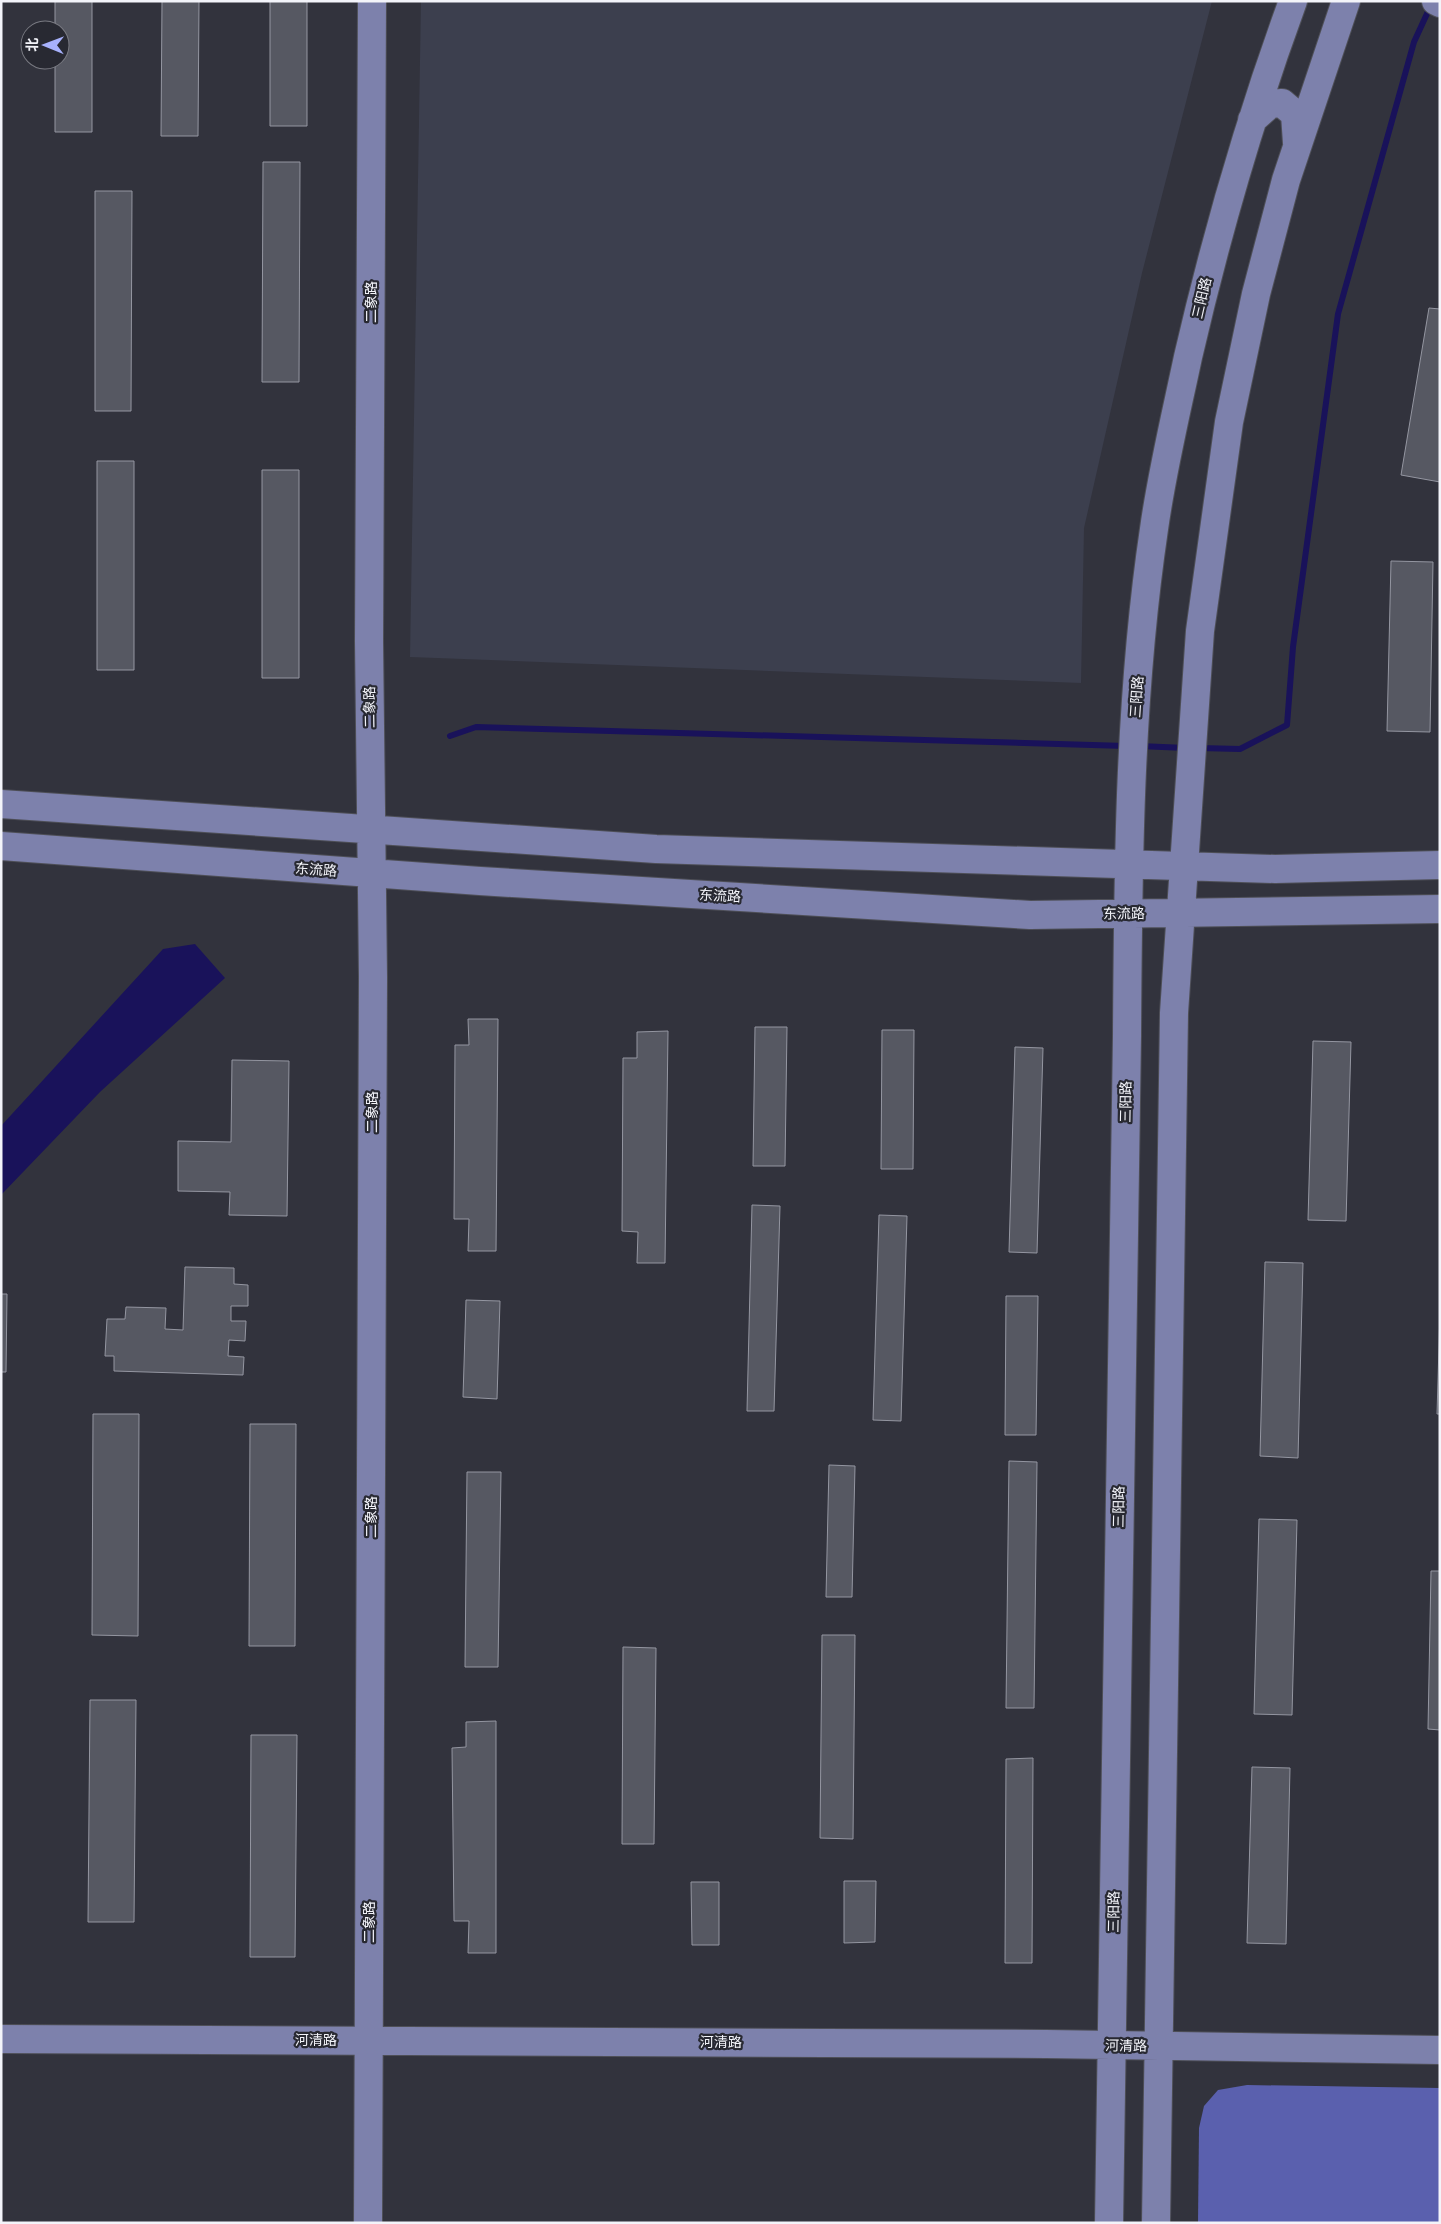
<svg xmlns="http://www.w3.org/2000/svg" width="1441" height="2224" viewBox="0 0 1441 2224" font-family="'Sofia Sans Condensed','Noto Sans SC',sans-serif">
<rect width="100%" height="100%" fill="#32333d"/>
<path fill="#3c3f4e" d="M 421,1 L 1212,1 L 1142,273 L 1084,528 L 1081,683 L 410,657 Z"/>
<path fill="#5a60ae" d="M 1247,2085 L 1440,2088 L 1440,2223 L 1198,2223 L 1199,2128 L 1204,2106 L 1218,2090 Z"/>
<path fill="#19125a" d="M 195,944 L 225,978 L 100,1092 L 1,1195 L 1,1126 L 163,949 Z"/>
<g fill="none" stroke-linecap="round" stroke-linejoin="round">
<path stroke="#19125a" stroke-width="6" d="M 450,736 L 476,727 L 1126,746
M 1139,746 L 1186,748
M 1199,748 L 1240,749 L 1287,725 L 1293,647 L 1338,314 L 1414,42 L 1431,5"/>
</g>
<path fill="#565862" stroke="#9496a1" d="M 55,1 L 92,1 L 92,132 L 55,132 L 55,60 L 60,60 L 60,30 L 55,30 Z
M 162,1 L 199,1 L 198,136 L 161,136 Z
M 270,1 L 307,1 L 307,126 L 270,126 Z
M 263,162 L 300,162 L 299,382 L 262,382 Z
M 95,191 L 132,191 L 131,411 L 95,411 Z
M 1429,308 L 1440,309 L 1440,482 L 1401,475 Z
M 97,461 L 134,461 L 134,670 L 97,670 Z
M 262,470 L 299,470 L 299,678 L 262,678 Z
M 1391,561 L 1433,562 L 1430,732 L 1387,731 Z
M 468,1019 L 498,1019 L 496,1251 L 468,1251 L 469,1219 L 454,1219 L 455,1045 L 469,1045 Z
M 755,1027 L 787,1027 L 785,1166 L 753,1166 Z
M 882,1030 L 914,1030 L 913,1169 L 881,1169 Z
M 668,1031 L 665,1263 L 637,1263 L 638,1232 L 622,1231 L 623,1058 L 637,1058 L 637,1032 Z
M 1313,1041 L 1351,1042 L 1346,1221 L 1308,1220 Z
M 1015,1047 L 1043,1048 L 1037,1253 L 1009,1252 Z
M 232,1060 L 289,1061 L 287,1216 L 229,1215 L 230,1192 L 178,1191 L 178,1141 L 231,1142 Z
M 752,1205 L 780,1206 L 774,1411 L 747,1411 Z
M 879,1215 L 907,1216 L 901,1421 L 873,1420 Z
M 1265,1262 L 1303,1263 L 1298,1458 L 1260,1456 Z
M 185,1267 L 234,1268 L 234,1284 L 248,1285 L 248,1306 L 231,1306 L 231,1321 L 246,1321 L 245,1341 L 229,1340 L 228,1356 L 244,1357 L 243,1375 L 114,1371 L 114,1356 L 105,1356 L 107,1319 L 125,1319 L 126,1307 L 166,1308 L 165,1329 L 183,1330 Z
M 1,1294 L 7,1294 L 6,1372 L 1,1372 Z
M 1006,1296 L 1038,1296 L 1036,1435 L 1005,1435 Z
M 466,1300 L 500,1301 L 497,1399 L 463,1397 Z
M 1440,1311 L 1440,1414 L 1437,1414 Z
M 93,1414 L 139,1414 L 138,1636 L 92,1635 Z
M 250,1424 L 296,1424 L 295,1646 L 249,1646 Z
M 1009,1461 L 1037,1462 L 1034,1708 L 1006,1708 Z
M 829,1465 L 855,1466 L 852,1597 L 826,1597 Z
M 467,1472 L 501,1472 L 498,1667 L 465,1667 Z
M 1259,1519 L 1297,1520 L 1292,1715 L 1254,1714 Z
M 1431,1571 L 1440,1571 L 1440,1730 L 1428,1729 Z
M 822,1635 L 855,1635 L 853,1839 L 820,1838 Z
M 623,1647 L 656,1648 L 654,1844 L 622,1844 Z
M 90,1700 L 136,1700 L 134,1922 L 88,1922 Z
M 496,1721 L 496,1953 L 468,1953 L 469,1921 L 454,1921 L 452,1748 L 466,1747 L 466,1722 Z
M 251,1735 L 297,1735 L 295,1957 L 250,1957 Z
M 1033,1758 L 1032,1963 L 1005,1963 L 1006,1759 Z
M 1252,1767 L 1290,1768 L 1286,1944 L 1247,1943 Z
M 844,1881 L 876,1881 L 875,1942 L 844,1943 Z
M 691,1882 L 719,1882 L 719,1945 L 692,1945 Z"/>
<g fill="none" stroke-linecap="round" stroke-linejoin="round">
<defs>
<path id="secondary" d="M 1436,1 L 1440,3
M 1252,120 L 1270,104 L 1282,103 L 1295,114 L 1297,143
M 1,804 L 656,849 L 1275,869 L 1440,865
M 1,846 L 480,881 L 1030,915 L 1440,909
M 1,2039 L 1046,2044 L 1440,2050
M 368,2223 L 373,977 L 369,641 L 372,1
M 1109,2223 L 1127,1036 C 1128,867 1129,697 1154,529 C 1162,471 1176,414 1188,357 C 1216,236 1250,118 1293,1
M 1156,2223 L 1174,1013 L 1200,631 L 1229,422 L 1256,294 L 1286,180 L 1346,1"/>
</defs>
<use href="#secondary" stroke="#4e4f57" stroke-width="30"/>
<use href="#secondary" stroke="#7d81ac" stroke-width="28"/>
</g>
<g text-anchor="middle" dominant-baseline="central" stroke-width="4.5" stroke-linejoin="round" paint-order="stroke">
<g font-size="14" fill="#f3f4fa" stroke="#282932">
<text transform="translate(1202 298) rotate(-77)">三阳路</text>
<text transform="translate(371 302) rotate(-90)">二象路</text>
<text transform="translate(1137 697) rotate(-86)">三阳路</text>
<text transform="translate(370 707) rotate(-91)">二象路</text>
<text transform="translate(316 870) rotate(4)">东流路</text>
<text transform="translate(720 896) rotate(3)">东流路</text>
<text transform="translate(1124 914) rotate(-1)">东流路</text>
<text transform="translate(1126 1102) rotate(-89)">三阳路</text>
<text transform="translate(372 1112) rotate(-90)">二象路</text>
<text transform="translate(1119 1507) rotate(-89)">三阳路</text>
<text transform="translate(371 1517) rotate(-90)">二象路</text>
<text transform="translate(1114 1912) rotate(-89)">三阳路</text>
<text transform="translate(369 1922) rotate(-90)">二象路</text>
<text x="316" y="2040">河清路</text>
<text x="721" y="2042">河清路</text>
<text transform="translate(1126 2046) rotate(1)">河清路</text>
</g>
</g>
<rect width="1441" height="2224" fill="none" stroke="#f3f4fa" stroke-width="5"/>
<g transform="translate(45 45) rotate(271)"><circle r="24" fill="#282932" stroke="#797a82"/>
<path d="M0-4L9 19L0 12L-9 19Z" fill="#a7b1fc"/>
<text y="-8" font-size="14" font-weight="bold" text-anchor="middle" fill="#f3f4fa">北</text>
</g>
</svg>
